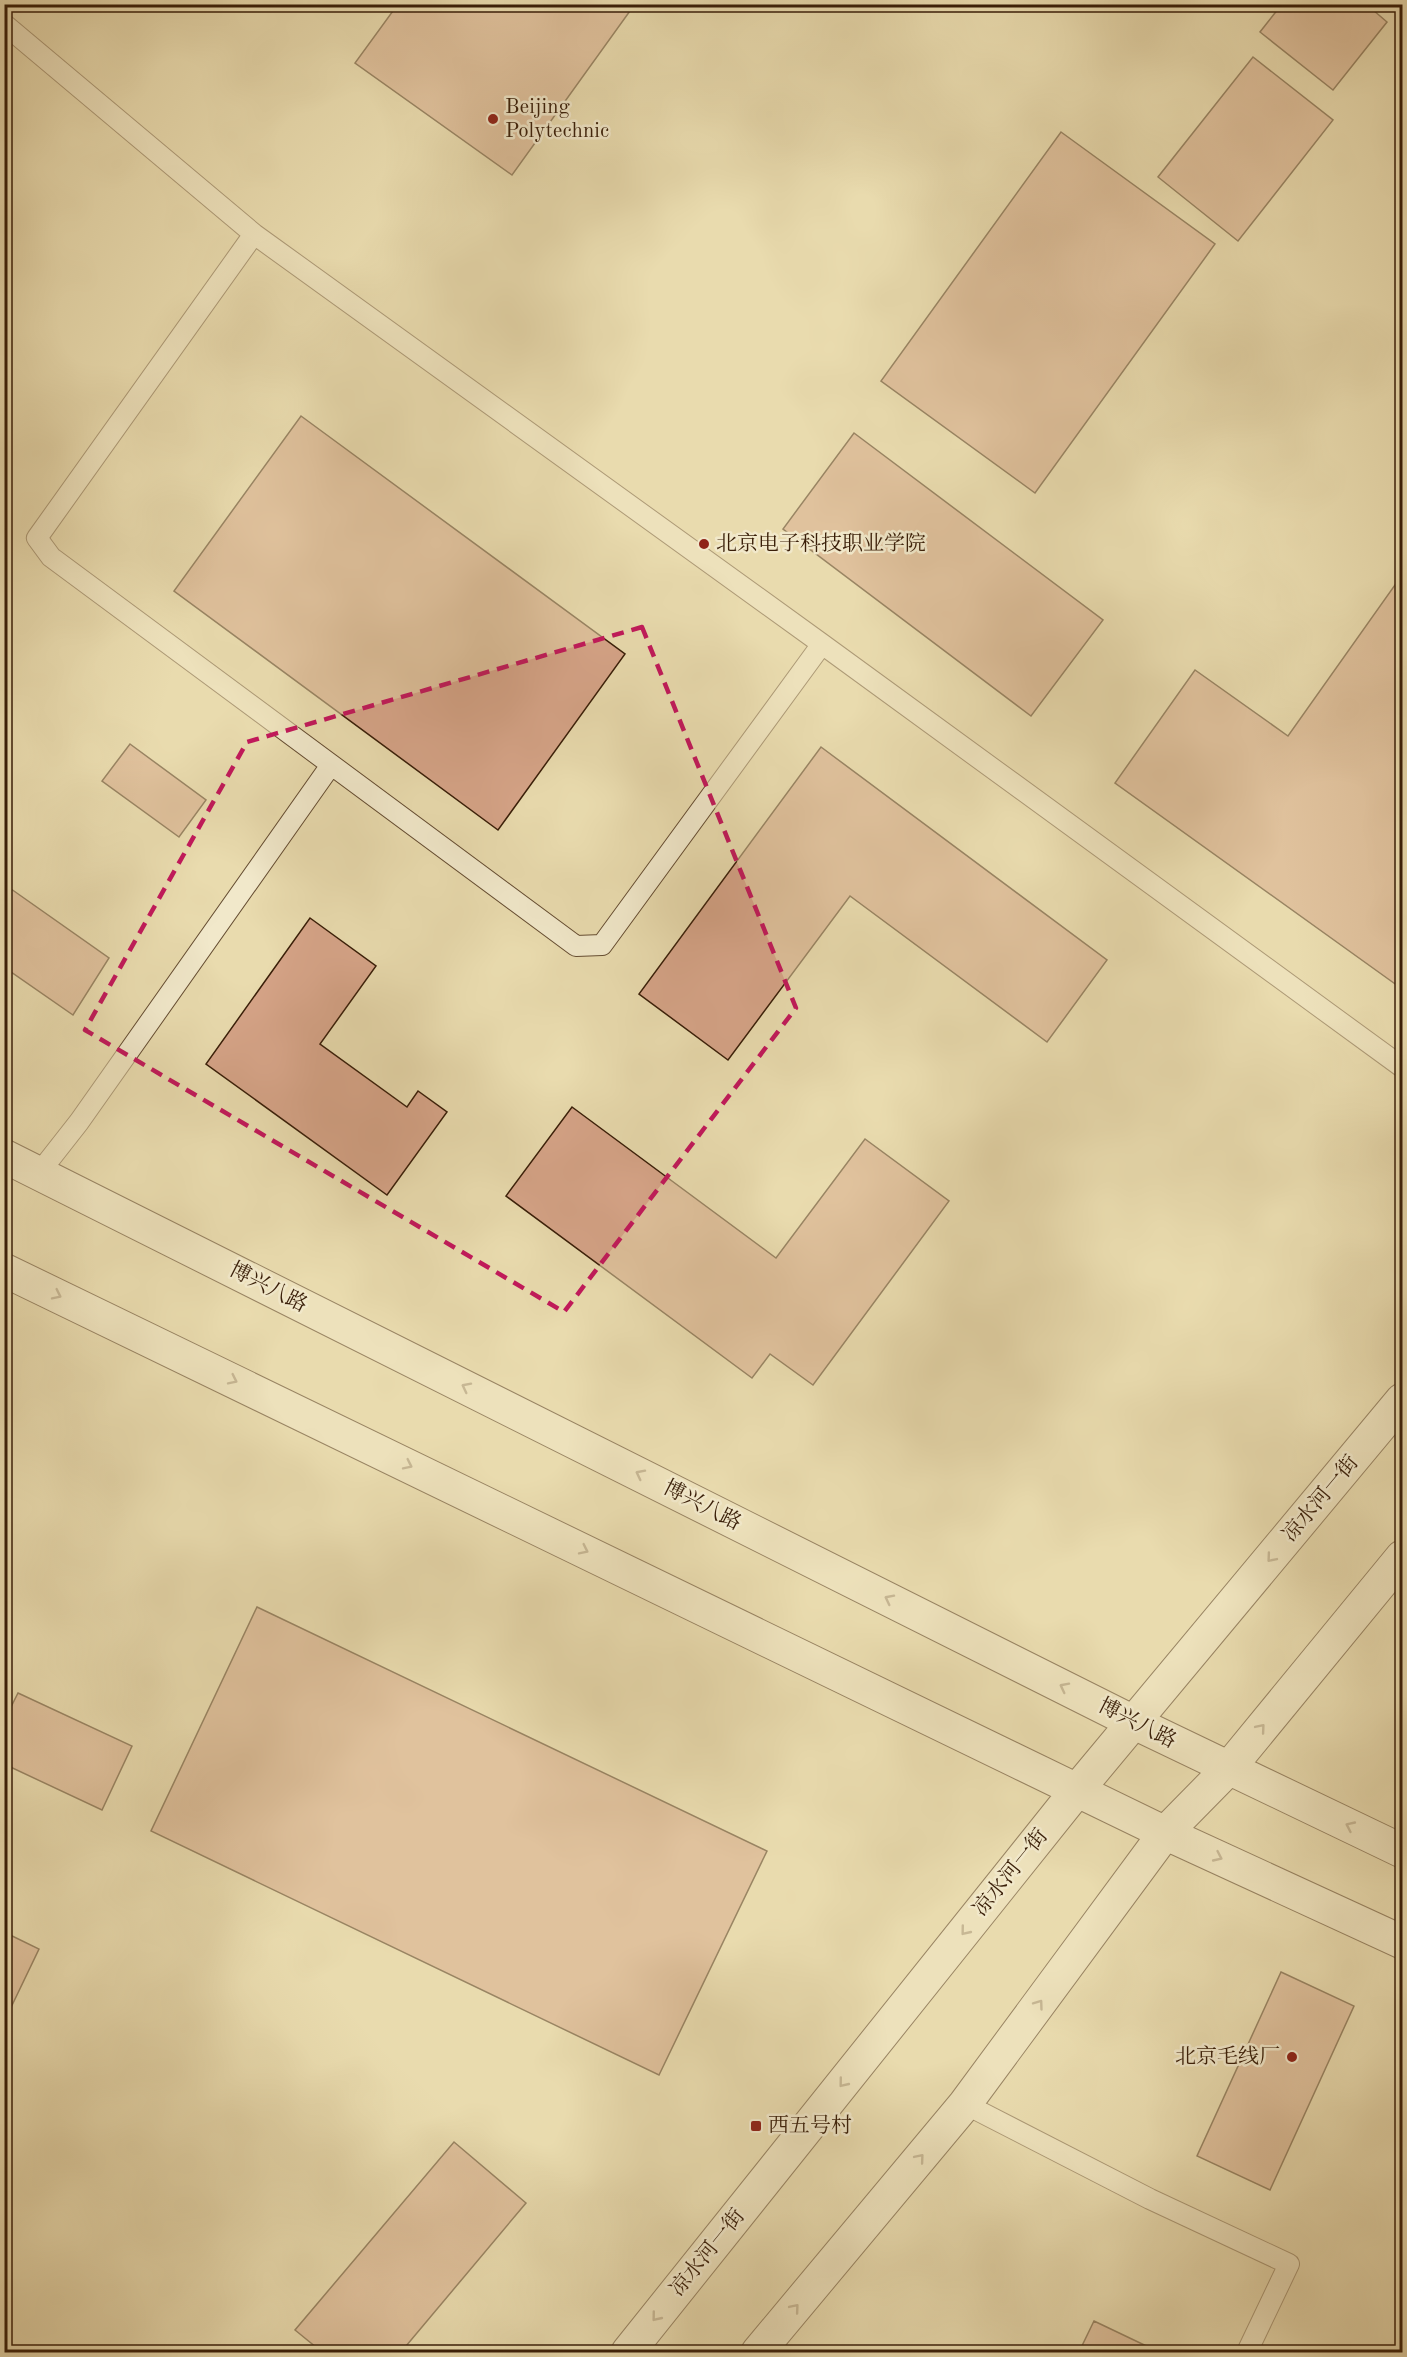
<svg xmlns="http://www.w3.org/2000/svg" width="1407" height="2357" viewBox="0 0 1407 2357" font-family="'Old Standard TT','Noto Serif SC',serif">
<rect width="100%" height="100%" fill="#e9dbae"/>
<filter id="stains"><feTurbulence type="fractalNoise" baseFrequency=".00333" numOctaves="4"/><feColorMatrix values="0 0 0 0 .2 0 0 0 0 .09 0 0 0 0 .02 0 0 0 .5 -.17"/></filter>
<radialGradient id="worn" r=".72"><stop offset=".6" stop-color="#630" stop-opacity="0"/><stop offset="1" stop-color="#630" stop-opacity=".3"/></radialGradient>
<path fill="#d6a488" stroke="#391e08" stroke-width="1.5" d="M 398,4 L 635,4 L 512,175 L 355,63 Z
M 1282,4 L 1366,4 L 1387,22 L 1333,90 L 1260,32 Z
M 1253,57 L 1333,120 L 1238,241 L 1158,177 Z
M 1061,132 L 1215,244 L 1035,493 L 881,381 Z
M 301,416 L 625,654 L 498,830 L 174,591 Z
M 854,433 L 1103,620 L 1031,716 L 783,529 Z
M 1402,575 L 1402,811 L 1399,816 L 1402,818 L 1402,980 L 1398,986 L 1115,783 L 1195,670 L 1288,736 Z
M 130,744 L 206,800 L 179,837 L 102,781 Z
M 821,747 L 1107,960 L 1047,1042 L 850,896 L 728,1060 L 639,994 Z
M 4,884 L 109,958 L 73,1015 L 4,967 Z
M 310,918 L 376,966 L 320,1044 L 407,1107 L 418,1091 L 447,1112 L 387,1195 L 206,1064 Z
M 572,1107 L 776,1258 L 865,1139 L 949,1201 L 813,1385 L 770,1354 L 752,1378 L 506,1196 Z
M 257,1607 L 767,1851 L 659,2075 L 151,1831 Z
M 18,1693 L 132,1746 L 102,1810 L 4,1764 L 4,1721 Z
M 4,1932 L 39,1949 L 4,2022 Z
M 1281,1972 L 1354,2006 L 1270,2190 L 1197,2156 Z
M 454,2142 L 526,2203 L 401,2352 L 322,2352 L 295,2330 Z
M 1094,2321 L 1159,2352 L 1079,2352 Z"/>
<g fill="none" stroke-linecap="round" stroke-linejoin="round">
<defs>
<path id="service" d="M 4,24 L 254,234 L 822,644 L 1402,1067
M 254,234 L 37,538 L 51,557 L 576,946 L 602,945 L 822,644
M 39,1173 L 79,1122 L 331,765
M 965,2104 L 1150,2199 L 1289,2264 L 1247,2352"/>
<path id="secondary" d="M 4,1156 L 1135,1723 L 1402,1851
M 4,1270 L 1165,1833 L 1402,1942
M 628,2352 L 1078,1789 L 1402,1400
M 758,2352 L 965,2104 L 1165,1833 L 1228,1769 L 1402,1557"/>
</defs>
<use href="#service" stroke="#654d32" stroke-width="22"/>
<use href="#secondary" stroke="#391e08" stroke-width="35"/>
<use href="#service" stroke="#f1e8ca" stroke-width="20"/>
<use href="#secondary" stroke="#f1e8ca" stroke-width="33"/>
</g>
<defs><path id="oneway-chevron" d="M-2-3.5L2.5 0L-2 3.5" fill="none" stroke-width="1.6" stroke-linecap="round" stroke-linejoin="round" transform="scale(1.5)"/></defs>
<g stroke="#9e8d73">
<use href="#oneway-chevron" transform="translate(57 1295) rotate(26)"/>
<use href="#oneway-chevron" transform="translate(233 1380) rotate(26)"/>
<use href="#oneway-chevron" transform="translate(466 1387) rotate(-153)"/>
<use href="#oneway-chevron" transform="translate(408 1465) rotate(26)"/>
<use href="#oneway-chevron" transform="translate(640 1474) rotate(-153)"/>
<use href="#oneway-chevron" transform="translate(584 1550) rotate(26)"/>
<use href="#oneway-chevron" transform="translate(1271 1558) rotate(130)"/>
<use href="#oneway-chevron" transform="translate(889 1599) rotate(-153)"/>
<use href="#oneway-chevron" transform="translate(1064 1687) rotate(-153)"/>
<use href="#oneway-chevron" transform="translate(1261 1728) rotate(-50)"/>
<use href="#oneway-chevron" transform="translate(1350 1826) rotate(-155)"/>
<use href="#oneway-chevron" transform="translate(1218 1857) rotate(25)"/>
<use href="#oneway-chevron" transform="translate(965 1931) rotate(129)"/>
<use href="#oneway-chevron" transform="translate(1039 2004) rotate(-54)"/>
<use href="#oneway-chevron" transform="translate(843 2083) rotate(129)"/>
<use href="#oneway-chevron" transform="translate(920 2158) rotate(-50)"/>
<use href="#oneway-chevron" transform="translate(795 2308) rotate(-50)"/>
<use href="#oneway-chevron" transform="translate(656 2317) rotate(129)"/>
</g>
<path d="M0 0H1407V2357H0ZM 642,627 L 796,1008 L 564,1312 L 85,1030 L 247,742 Z" fill="#e9dbae" fill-opacity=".55" fill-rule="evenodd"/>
<path fill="none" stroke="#c2185b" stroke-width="4.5" stroke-dasharray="12 8" stroke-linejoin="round" d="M 642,627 L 796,1008 L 564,1312 L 85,1030 L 247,742 Z"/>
<g fill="#8f2418" stroke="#f1e8ca" stroke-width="2">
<circle cx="493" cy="119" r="6"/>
<circle cx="704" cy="544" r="6"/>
<circle cx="1292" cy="2057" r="6"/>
<rect x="750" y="2120" width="12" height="12" rx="3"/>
</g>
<g text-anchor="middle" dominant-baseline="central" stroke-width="5" stroke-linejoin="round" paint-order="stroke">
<g font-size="21" fill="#391e08" stroke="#f1e8ca" text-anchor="start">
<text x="505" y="107">Beijing<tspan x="505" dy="24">Polytechnic</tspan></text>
<text x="716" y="544">北京电子科技职业学院</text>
<text x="1280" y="2057" text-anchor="end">北京毛线厂</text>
<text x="768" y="2126">西五号村</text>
</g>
<g font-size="21" fill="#391e08" stroke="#f1e8ca">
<text transform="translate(268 1288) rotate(27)">博兴八路</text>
<text transform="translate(1321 1499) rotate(-50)">凉水河一街</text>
<text transform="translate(702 1506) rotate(27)">博兴八路</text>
<text transform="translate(1137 1724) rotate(27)">博兴八路</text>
<text transform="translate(1011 1873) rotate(-51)">凉水河一街</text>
<text transform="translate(708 2253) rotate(-51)">凉水河一街</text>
</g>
</g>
<rect width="1407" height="2357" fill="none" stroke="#e9dbae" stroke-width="24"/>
<rect x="6" y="6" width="1395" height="2345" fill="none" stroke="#391e08" stroke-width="3"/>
<rect x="12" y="12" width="1383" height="2333" fill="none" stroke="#391e08" stroke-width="1.5"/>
<rect width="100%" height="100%" filter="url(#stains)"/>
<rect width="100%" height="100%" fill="url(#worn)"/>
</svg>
